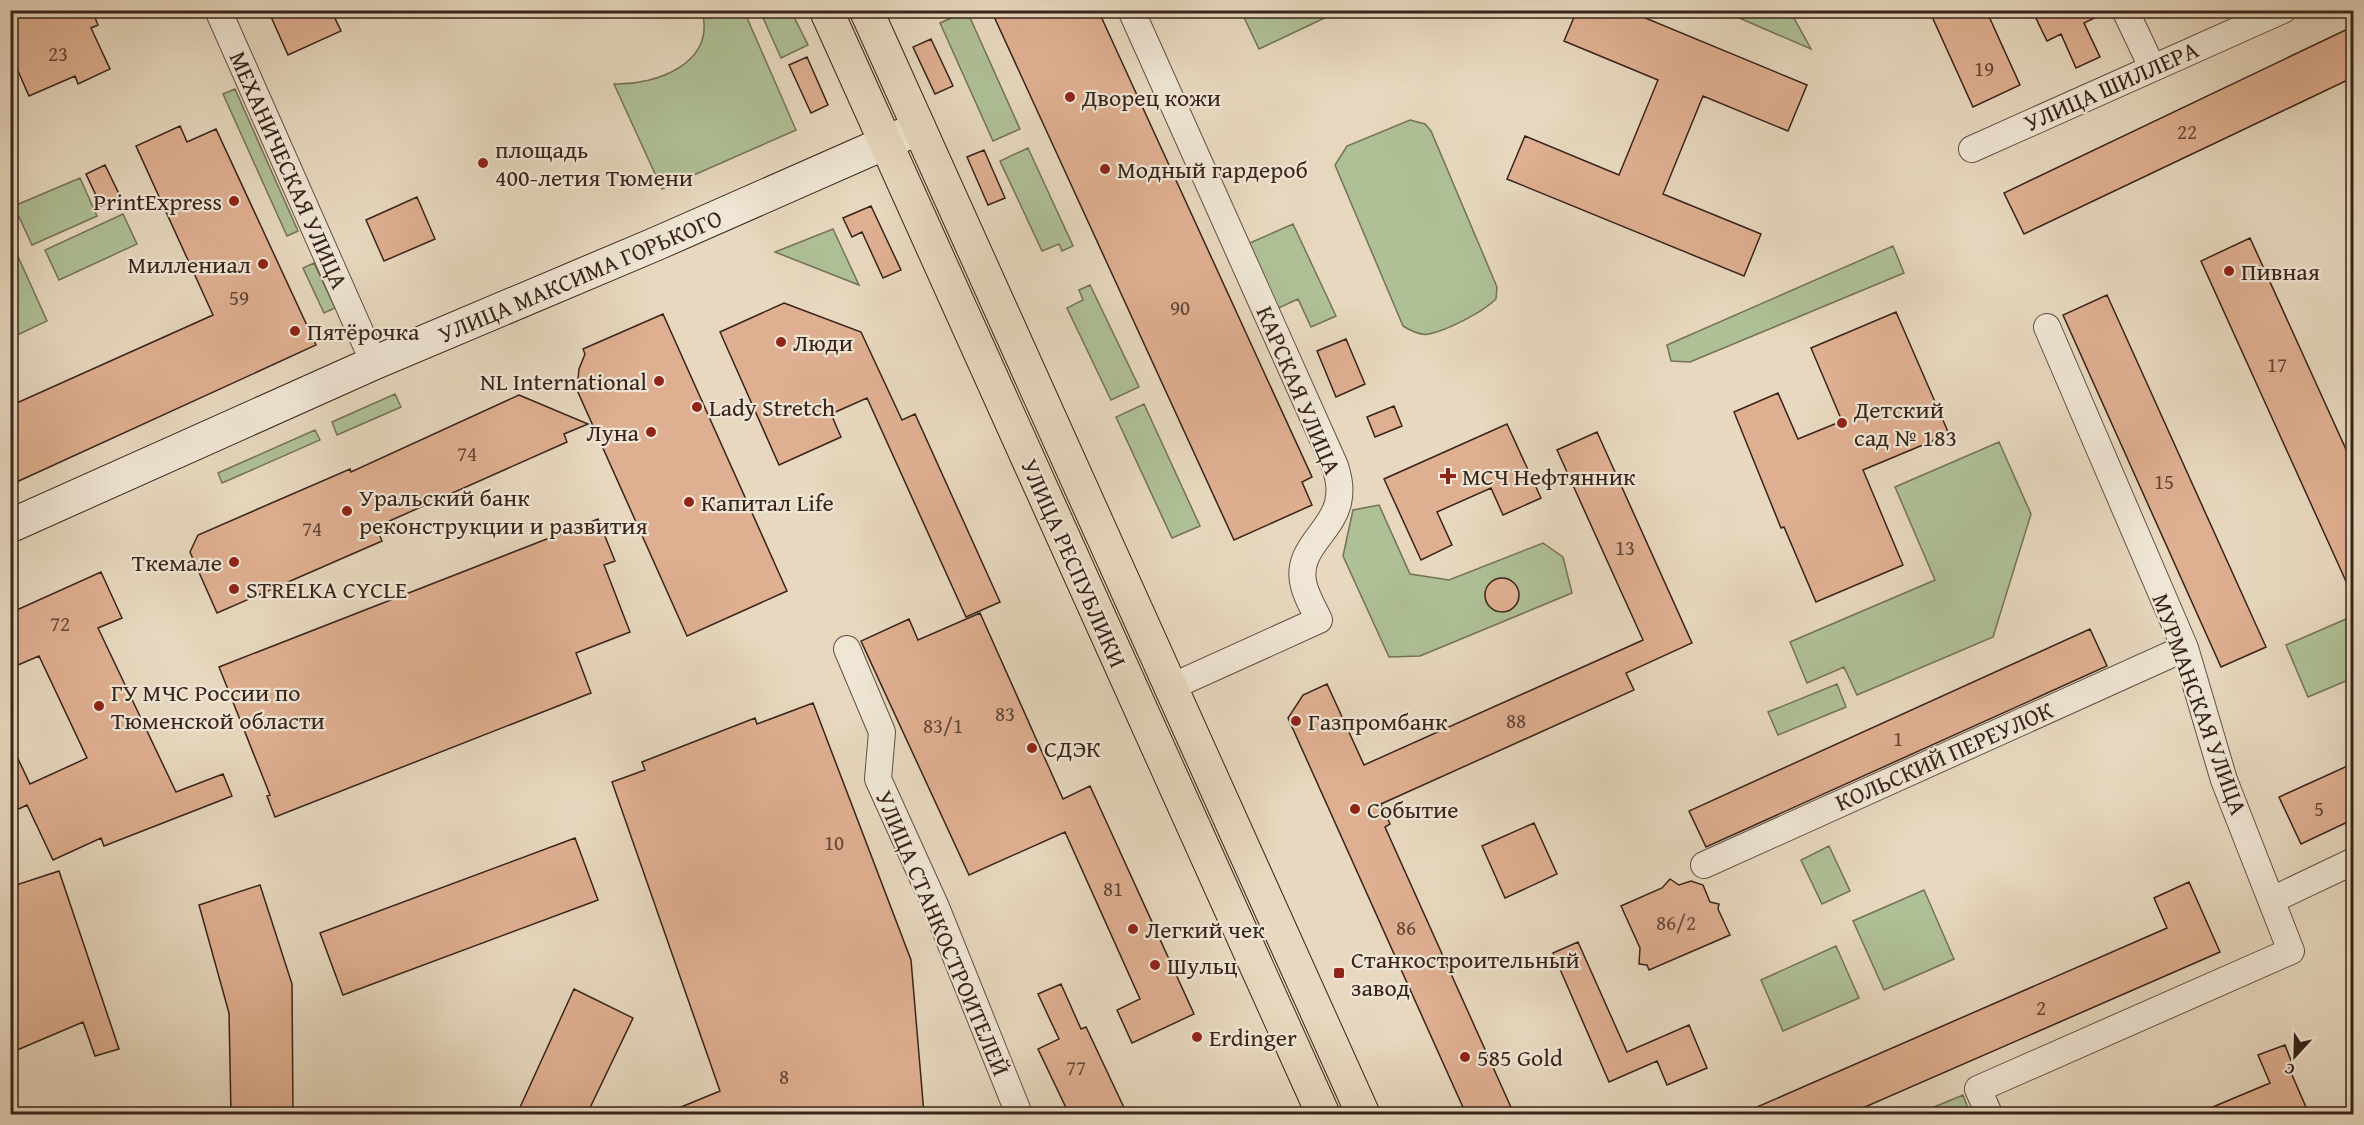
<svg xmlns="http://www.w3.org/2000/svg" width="2364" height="1125" viewBox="0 0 2364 1125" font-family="'Gentium Book Plus',serif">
<rect width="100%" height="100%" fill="#e7d8bf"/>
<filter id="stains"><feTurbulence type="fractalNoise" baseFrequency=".00333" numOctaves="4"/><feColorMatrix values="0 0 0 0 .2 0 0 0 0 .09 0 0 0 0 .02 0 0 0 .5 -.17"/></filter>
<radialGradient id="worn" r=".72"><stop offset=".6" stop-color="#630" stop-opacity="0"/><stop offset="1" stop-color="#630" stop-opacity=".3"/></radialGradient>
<path fill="#afc097" stroke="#747258" stroke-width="1.5" d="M 1332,10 L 1333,14 L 1259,49 L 1241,11 Z
M 702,11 L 744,11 L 796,130 L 662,189 L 614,84 C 656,85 716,64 702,11 Z
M 760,11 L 791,11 L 808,45 L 781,58 Z
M 967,11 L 1020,129 L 993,141 L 940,23 Z
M 1723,11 L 1790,11 L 1811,49 Z
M 235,89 L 298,231 L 287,236 L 223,94 Z
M 1410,120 L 1425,124 L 1431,131 L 1497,287 L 1496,299 C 1483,312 1448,330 1429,334 C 1420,336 1411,331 1403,326 L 1335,165 L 1347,146 Z
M 1028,148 L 1073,246 L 1062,251 L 1059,244 L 1042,251 L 1000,161 Z
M 80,178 L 97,216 L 32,245 L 14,206 Z
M 123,214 L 137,244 L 59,280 L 45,250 Z
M 1293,224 L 1336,316 L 1311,327 L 1298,299 L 1270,312 L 1241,247 Z
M 833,229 L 859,285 L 775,252 Z
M 1893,246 L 1904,273 L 1690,362 L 1671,361 L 1667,345 Z
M 16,252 L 47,321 L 11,338 L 11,255 Z
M 314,263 L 335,308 L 324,313 L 303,268 Z
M 1090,285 L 1139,387 L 1111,400 L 1067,308 L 1083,300 L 1079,290 Z
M 395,394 L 401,407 L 337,435 L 332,422 Z
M 1144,404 L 1200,526 L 1172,538 L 1116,417 Z
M 315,430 L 320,440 L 222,483 L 218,473 Z
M 1999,442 L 2031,514 L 1993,637 L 1857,695 L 1844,667 L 1807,683 L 1790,642 L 1935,580 L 1895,487 Z
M 1379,505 L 1410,574 L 1449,580 L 1543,543 L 1563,557 L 1572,593 L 1420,656 L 1389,657 L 1343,556 L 1353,510 Z
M 2353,616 L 2353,678 L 2308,697 L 2286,645 Z
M 1837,684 L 1846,707 L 1778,735 L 1768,712 Z
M 1829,846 L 1850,891 L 1822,904 L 1801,860 Z
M 1924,890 L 1954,959 L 1884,990 L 1853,921 Z
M 1836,946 L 1859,998 L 1783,1031 L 1761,980 Z
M 1963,1095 L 1970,1114 L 1917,1114 Z"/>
<path fill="#dfaf91" stroke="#39231a" stroke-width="1.5" d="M 18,10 L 92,10 L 98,25 L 91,28 L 110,69 L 78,84 L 75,76 L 29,96 L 11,55 L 17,52 L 10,38 L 10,14 Z
M 268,10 L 331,10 L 341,31 L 288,55 Z
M 991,10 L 1098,10 L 1312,477 L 1302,482 L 1312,505 L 1234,540 Z
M 1577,10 L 1626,10 L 1807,85 L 1788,131 L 1703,96 L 1663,194 L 1761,234 L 1744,276 L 1507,179 L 1525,136 L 1619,175 L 1658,80 L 1564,41 Z
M 1929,10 L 1986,10 L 2020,85 L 1973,107 Z
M 2032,10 L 2110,10 L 2084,23 L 2100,57 L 2076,68 L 2061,34 L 2047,41 Z
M 2354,26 L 2354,77 L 2024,234 L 2004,193 Z
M 931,39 L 953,86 L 935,94 L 913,47 Z
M 807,57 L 828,105 L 811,113 L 789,65 Z
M 180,126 L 187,142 L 216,129 L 316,345 L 10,485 L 10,406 L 213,315 L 136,146 Z
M 984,150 L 1005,198 L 988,205 L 967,157 Z
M 105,165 L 120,196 L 101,206 L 86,174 Z
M 417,197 L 435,239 L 384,261 L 366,220 Z
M 871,206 L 901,270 L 883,278 L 862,232 L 852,237 L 843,218 Z
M 2250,238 L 2354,467 L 2354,599 L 2201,261 Z
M 2107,295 L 2266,647 L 2221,667 L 2063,315 Z
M 784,303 L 861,332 L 902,420 L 915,414 L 1000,602 L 966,617 L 867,398 L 831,414 L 841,437 L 779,465 L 720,332 Z
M 1896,312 L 1949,434 L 1863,470 L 1903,565 L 1816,602 L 1784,527 L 1781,528 L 1734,412 L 1778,393 L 1798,439 L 1842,421 L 1811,348 Z
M 663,314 L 787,591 L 687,636 L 577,390 L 579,369 L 585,354 L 583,349 Z
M 1346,339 L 1365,384 L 1336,397 L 1317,351 Z
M 519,395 L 588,424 L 564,434 L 567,442 L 376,527 L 382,541 L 217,613 L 190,552 L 198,535 L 350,469 L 351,472 Z
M 1394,406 L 1402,426 L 1375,437 L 1367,417 Z
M 1507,424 L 1541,498 L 1503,515 L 1491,488 L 1437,512 L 1452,545 L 1421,560 L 1384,479 Z
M 1597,432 L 1692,643 L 1626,673 L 1634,690 L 1381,804 L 1390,824 L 1385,827 L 1514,1114 L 1466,1114 L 1288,718 L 1303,695 L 1327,684 L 1364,765 L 1643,640 L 1557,450 Z
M 598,519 L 615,561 L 604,565 L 630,632 L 576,653 L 591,693 L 275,817 L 267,796 L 270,795 L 219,667 Z
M 101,572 L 122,618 L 98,628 L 176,792 L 223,774 L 232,796 L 104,846 L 101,838 L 53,860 L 27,805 L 10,813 L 10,742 L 30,784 L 87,758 L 39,656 L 18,665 L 10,650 L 10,613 Z
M1485 595a17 17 0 1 1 34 0a17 17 0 1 1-34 0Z
M 980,613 L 1063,799 L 1090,786 L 1194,1014 L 1132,1043 L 1117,1010 L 1140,999 L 1065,832 L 969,875 L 861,641 L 909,619 L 918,640 Z
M 2090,629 L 2107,666 L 1706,847 L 1689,811 Z
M 813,703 L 911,960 L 924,1114 L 664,1114 L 720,1091 L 612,782 L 645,770 L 642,762 L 755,718 L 757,724 Z
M 2354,763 L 2354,819 L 2301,844 L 2279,797 Z
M 1534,823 L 1557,874 L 1505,898 L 1482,846 Z
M 575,838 L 598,900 L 343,995 L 320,933 Z
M 59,871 L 119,1049 L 95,1056 L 83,1022 L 10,1053 L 10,887 Z
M 1670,879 L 1679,885 L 1691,881 L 1703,885 L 1710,902 L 1719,904 L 1718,909 L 1730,935 L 1649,970 L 1647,965 L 1639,964 L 1640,948 L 1621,906 L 1662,888 Z
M 2189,882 L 2220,952 L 1849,1114 L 1741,1114 L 2167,928 L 2154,898 Z
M 260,885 L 292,984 L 293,1114 L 231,1114 L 229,1013 L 199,905 Z
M 1578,942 L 1627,1052 L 1689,1025 L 1707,1068 L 1667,1085 L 1657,1061 L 1609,1082 L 1553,953 Z
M 1061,984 L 1081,1029 L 1086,1027 L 1127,1114 L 1069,1114 L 1038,1049 L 1059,1039 L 1038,994 Z
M 574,989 L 633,1018 L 587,1114 L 517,1114 Z
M 2285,1045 L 2293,1066 L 2289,1068 L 2309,1114 L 2196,1114 L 2270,1083 L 2258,1055 Z"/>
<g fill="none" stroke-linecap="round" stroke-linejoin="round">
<defs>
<path id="street" d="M 218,10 L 374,363
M 1131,10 L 1335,466 C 1339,479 1341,489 1338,503 C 1331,533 1294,550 1304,586 C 1307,598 1314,609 1319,620 L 1171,687
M 2125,10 L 2152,67
M 1972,149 L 2283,10
M 847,649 L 882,732 L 878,779 L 936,907 L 1019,1114
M 1704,865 L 2185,648
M 2272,900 L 2354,861
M 1989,1114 L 1978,1089 L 2291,951 L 2224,780 L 2185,648 L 2047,327"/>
<path id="secondary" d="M 10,526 L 374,363 L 658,243 L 919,128"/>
<path id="primary" d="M 826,10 L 1323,1114
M 866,10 L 1363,1114"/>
</defs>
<use href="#street" stroke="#645043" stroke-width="28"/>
<use href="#secondary" stroke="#39231a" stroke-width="35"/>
<use href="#primary" stroke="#39231a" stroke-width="35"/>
<use href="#street" stroke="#efe6d5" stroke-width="26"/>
<use href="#secondary" stroke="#efe6d5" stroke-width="33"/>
<use href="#primary" stroke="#e7d8bf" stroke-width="33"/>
</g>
<g fill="#8f2418" stroke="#efe6d5" stroke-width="2">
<circle cx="1070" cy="97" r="6"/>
<circle cx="483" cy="163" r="6"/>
<circle cx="1105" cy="169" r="6"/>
<circle cx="234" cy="201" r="6"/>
<circle cx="263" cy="264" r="6"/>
<circle cx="2229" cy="271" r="6"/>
<circle cx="295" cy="331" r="6"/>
<circle cx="781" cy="342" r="6"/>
<circle cx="659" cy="381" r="6"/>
<circle cx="697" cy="407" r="6"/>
<circle cx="1842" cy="423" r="6"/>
<circle cx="651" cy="432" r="6"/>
<path d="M1445 467h6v6h6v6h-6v6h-6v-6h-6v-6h6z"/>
<circle cx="689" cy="502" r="6"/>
<circle cx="347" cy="511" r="6"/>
<circle cx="234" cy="562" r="6"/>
<circle cx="234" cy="589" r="6"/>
<circle cx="99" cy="706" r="6"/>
<circle cx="1296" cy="721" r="6"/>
<circle cx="1032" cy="748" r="6"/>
<circle cx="1355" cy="809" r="6"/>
<circle cx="1133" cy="929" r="6"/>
<circle cx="1155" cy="965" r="6"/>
<rect x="1333" y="967" width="12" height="12" rx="3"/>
<circle cx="1197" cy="1037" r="6"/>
<circle cx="1465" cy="1057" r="6"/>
</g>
<g text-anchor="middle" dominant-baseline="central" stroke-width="4.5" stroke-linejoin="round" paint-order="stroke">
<g font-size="21" fill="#624638">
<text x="58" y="53">23</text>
<text x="1984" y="68">19</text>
<text x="2187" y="131">22</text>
<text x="239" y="297">59</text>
<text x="1180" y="307">90</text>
<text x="2277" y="364">17</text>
<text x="467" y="453">74</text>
<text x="2164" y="481">15</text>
<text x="312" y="528">74</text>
<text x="1625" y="547">13</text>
<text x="60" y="623">72</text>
<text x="1005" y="713">83</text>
<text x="1516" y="720">88</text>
<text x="943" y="725">83/1</text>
<text x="1898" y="738">1</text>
<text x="2319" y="808">5</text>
<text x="834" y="842">10</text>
<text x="1113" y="888">81</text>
<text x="1676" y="922">86/2</text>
<text x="1406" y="927">86</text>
<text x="2041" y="1007">2</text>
<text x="1076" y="1067">77</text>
<text x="784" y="1076">8</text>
</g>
<g font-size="24" fill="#39231a" stroke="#efe6d5">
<text transform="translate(2111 86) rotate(-24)">УЛИЦА ШИЛЛЕРА</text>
<text transform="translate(289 170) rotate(66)">МЕХАНИЧЕСКАЯ УЛИЦА</text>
<text transform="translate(580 276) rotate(-23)">УЛИЦА МАКСИМА ГОРЬКОГО</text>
<text transform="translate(1299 390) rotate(67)">КАРСКАЯ УЛИЦА</text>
<text transform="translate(1074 563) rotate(66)">УЛИЦА РЕСПУБЛИКИ</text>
<text transform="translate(2200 704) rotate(70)">МУРМАНСКАЯ УЛИЦА</text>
<text transform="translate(1944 756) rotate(-24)">КОЛЬСКИЙ ПЕРЕУЛОК</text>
<text transform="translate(943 933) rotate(67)">УЛИЦА СТАНКОСТРОИТЕЛЕЙ</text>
</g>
<g font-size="24" fill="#39231a" stroke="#efe6d5" text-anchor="start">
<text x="1082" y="97">Дворец кожи</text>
<text x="495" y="149">площадь<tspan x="495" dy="28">400-летия Тюмени</tspan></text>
<text x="1117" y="169">Модный гардероб</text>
<text x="222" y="201" text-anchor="end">PrintExpress</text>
<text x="251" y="264" text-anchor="end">Миллениал</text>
<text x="2241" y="271">Пивная</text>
<text x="307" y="331">Пятёрочка</text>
<text x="793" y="342">Люди</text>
<text x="647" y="381" text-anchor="end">NL International</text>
<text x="709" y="407">Lady Stretch</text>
<text x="1854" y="409">Детский<tspan x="1854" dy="28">сад № 183</tspan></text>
<text x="639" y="432" text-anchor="end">Луна</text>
<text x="1462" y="476">МСЧ Нефтянник</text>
<text x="359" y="497">Уральский банк<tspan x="359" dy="28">реконструкции и развития</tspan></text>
<text x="701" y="502">Капитал Life</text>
<text x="222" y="562" text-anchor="end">Ткемале</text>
<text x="246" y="589">STRELKA CYCLE</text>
<text x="111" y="692">ГУ МЧС России по<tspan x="111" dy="28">Тюменской области</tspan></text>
<text x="1308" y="721">Газпромбанк</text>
<text x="1044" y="748">СДЭК</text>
<text x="1367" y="809">Событие</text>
<text x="1145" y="929">Легкий чек</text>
<text x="1351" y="959">Станкостроительный<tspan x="1351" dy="28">завод</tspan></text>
<text x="1167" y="965">Шульц</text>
<text x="1209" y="1037">Erdinger</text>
<text x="1477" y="1057">585 Gold</text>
</g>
</g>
<rect width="2364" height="1125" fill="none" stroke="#e7d8bf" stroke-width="36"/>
<rect x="12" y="12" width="2340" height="1101" fill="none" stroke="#39231a" stroke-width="3"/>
<rect x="18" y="18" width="2328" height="1089" fill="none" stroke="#39231a" stroke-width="1.5"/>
<g transform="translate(2295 1056) rotate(202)" stroke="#efe6d5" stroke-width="4.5" paint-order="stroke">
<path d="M0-4.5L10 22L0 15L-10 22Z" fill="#39231a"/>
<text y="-9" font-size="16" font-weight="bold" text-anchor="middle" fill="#39231a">С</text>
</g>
<rect width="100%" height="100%" filter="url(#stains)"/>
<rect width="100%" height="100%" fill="url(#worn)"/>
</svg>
